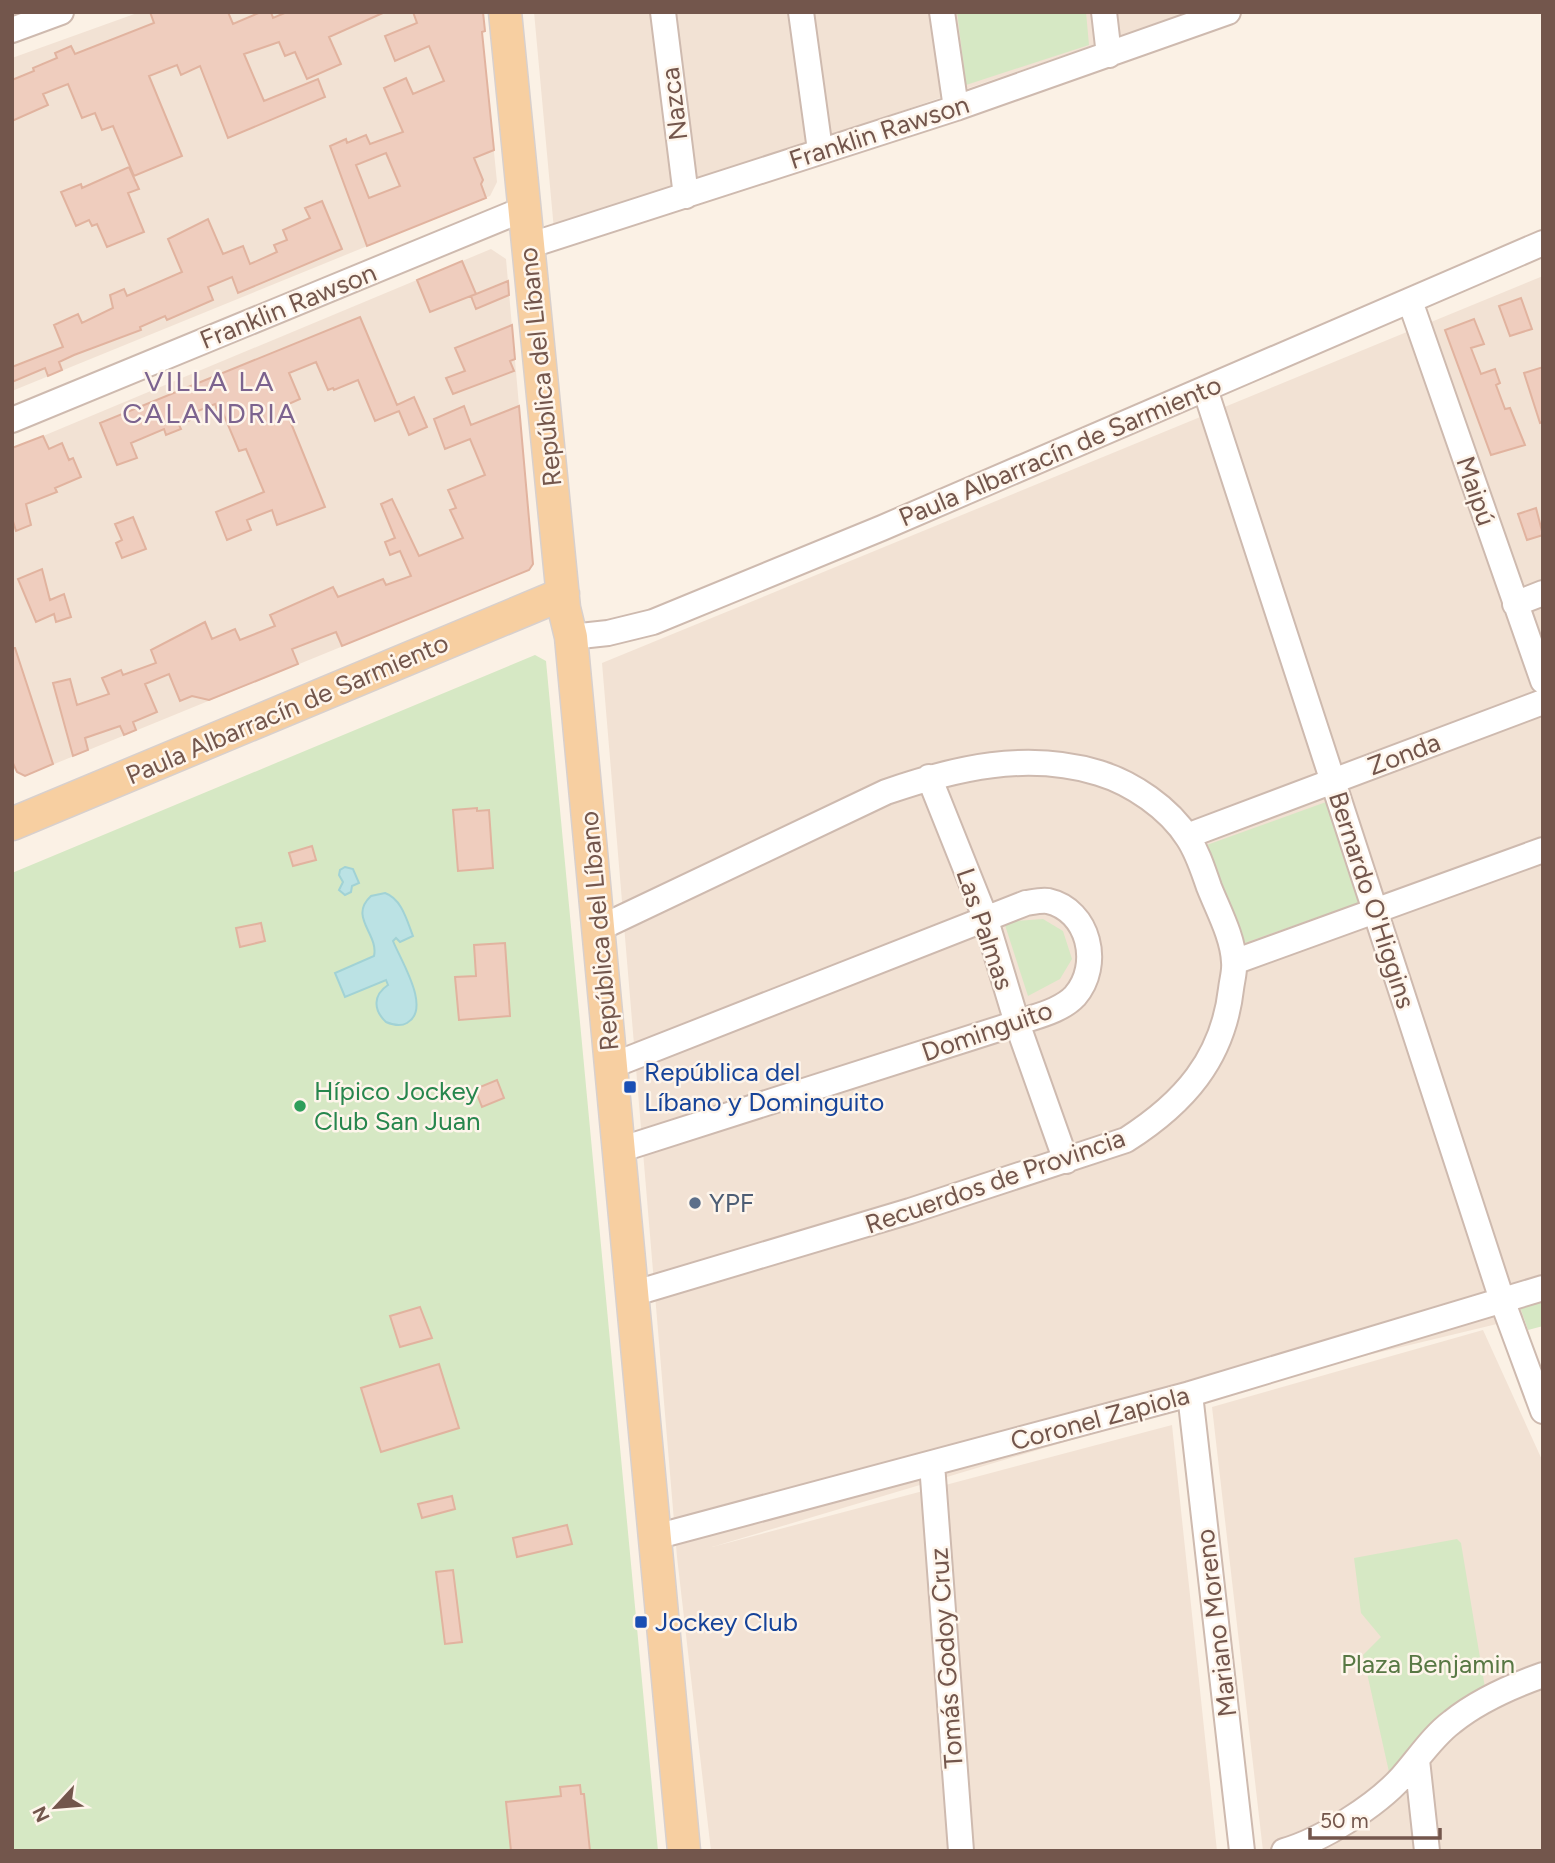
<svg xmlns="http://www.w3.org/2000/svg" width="1555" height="1863" viewBox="0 0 1555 1863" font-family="Figtree,sans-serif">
<rect width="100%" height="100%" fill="#fbf1e5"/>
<path fill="#f2e2d4" d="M 140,12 L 480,12 L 497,182 L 490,196 L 12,391 L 12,58 Z
M 534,12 L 1191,12 L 554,230 Z
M 491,249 L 506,259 L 533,564 L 529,570 L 25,776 L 17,772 L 12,761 L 12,449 Z
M 1543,276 L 1543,1313 L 1306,1370 L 712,1547 L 1172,1425 L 1217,1851 L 711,1851 L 677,1557 L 602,663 Z
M 1483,1330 L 1543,1462 L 1543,1851 L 1263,1851 L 1212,1407 Z"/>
<path fill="#d6e8c4" d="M 957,12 L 1086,12 L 1089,45 L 966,85 Z
M 535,655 L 546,661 L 658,1851 L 12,1851 L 12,873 Z
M 1326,802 L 1361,902 L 1239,945 L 1204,846 Z
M 1043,919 L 1063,931 L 1072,959 L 1060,979 L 1028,996 L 1004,922 Z
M 1543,1293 L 1543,1326 L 1528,1330 L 1520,1307 Z
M 1457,1539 L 1461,1543 L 1485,1688 L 1434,1723 L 1389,1772 L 1363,1655 L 1381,1637 L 1361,1613 L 1354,1558 Z"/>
<path fill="#bbe2e4" stroke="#a1d2d5" stroke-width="2" d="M 345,867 L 353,869 L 359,883 L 352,886 L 351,892 L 345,895 L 339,890 L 343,882 L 339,875 L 340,870 Z
M 385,893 C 402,899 407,921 413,936 L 400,942 L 396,938 L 393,941 C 401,961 432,1009 407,1023 C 400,1027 393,1025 386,1022 C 373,1010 373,995 388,985 L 386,980 L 345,997 L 335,973 L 374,956 C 379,934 348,917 371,896 Z"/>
<path fill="#efcdbe" stroke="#e1b39f" stroke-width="2" fill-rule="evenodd" d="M 150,12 L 228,12 L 233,24 L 261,12 L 271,12 L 273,18 L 287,12 L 385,12 L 329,37 L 341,64 L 307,79 L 295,52 L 285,56 L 279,42 L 244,54 L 264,101 L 318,79 L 325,97 L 228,138 L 200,66 L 181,75 L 177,65 L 149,76 L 182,156 L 134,176 L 113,126 L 102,130 L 95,113 L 82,118 L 68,84 L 43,94 L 48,105 L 12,121 L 12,80 L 34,71 L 33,68 L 57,58 L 55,53 L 71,46 L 75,54 L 154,23 Z
M 413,12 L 483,12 L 485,31 L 482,32 L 494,150 L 474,158 L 483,180 L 481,184 L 486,198 L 367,246 L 330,146 L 346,139 L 347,143 L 366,135 L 370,144 L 403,132 L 384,88 L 406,78 L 413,94 L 444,81 L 429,46 L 395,61 L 385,36 L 417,23 ZM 386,153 L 400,186 L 369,198 L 356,165 Z
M 129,167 L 139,189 L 128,193 L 144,232 L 107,247 L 97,224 L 92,226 L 89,220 L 76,226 L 61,192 L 81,184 L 82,188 Z
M 322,201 L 342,249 L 238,293 L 232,277 L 208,287 L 213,300 L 167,320 L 165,316 L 140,327 L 141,330 L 74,355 L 59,362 L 62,370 L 48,376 L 45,368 L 12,382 L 12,367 L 63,347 L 54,325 L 78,314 L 82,323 L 113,308 L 110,295 L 124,289 L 127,296 L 182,272 L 168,239 L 208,219 L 223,254 L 243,246 L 250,264 L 277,252 L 274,245 L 287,240 L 283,230 L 310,218 L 305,208 Z
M 462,261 L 476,294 L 430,312 L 417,280 Z
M 508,281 L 509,295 L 476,309 L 471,296 Z
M 1521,298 L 1532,329 L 1510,336 L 1499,306 Z
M 360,317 L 397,405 L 414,397 L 427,427 L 409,435 L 399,411 L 375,421 L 358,380 L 334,390 L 333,388 L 328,390 L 316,362 L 289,373 L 300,399 L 284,406 L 325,507 L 277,525 L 272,510 L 247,520 L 251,530 L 227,540 L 216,512 L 264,492 L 246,449 L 239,451 L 221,408 L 217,410 L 215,404 L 188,415 L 190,420 L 179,425 L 181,429 L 166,435 L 164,429 L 131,443 L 137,458 L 117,465 L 100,423 Z
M 1474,319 L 1484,344 L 1471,348 L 1481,374 L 1495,369 L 1500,383 L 1496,385 L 1505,409 L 1510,408 L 1525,445 L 1491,455 L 1445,330 Z
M 512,325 L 515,359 L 510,361 L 514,371 L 453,394 L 446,378 L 465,371 L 455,348 Z
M 1543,367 L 1543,422 L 1540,423 L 1524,373 Z
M 464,406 L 471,425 L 519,406 L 533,564 L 529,570 L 342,646 L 336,632 L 292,649 L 298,664 L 209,700 L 192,696 L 180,701 L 169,674 L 145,684 L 157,712 L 133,722 L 136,730 L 124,735 L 120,726 L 85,738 L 88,750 L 73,756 L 53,683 L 70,679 L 77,705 L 109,694 L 102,678 L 121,670 L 123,675 L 156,663 L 151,650 L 205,622 L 212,639 L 235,629 L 240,640 L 275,626 L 270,615 L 333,587 L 338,597 L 383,579 L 386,585 L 411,576 L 400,551 L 390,555 L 385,542 L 395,538 L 381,504 L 392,499 L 419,556 L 463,538 L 450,510 L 456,508 L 448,490 L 485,475 L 470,439 L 445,449 L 434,419 Z
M 43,436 L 49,449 L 62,443 L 69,460 L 73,458 L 81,477 L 55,488 L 57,492 L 26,504 L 31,525 L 16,531 L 12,518 L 12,448 Z
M 1536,508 L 1543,535 L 1527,540 L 1518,514 Z
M 133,517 L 146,549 L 122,558 L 116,543 L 122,540 L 115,524 Z
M 42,569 L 50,600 L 64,594 L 71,617 L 56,622 L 54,614 L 36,622 L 18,579 Z
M 12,648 L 15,648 L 53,764 L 25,776 L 17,772 L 12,761 Z
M 477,808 L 477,811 L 489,810 L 493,868 L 458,871 L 453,810 Z
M 312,846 L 316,860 L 293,866 L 289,853 Z
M 261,923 L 265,941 L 240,947 L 236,928 Z
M 505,943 L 510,1016 L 459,1020 L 455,977 L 476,976 L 474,945 Z
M 497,1080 L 504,1098 L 482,1107 L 475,1089 Z
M 420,1307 L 432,1338 L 400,1347 L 390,1316 Z
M 439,1364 L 459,1428 L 381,1452 L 361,1388 Z
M 452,1496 L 455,1509 L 422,1518 L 418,1504 Z
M 567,1525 L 572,1544 L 517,1557 L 513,1538 Z
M 453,1570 L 462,1642 L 445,1644 L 436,1572 Z
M 580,1785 L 581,1794 L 584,1794 L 590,1851 L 511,1851 L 506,1802 L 561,1796 L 560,1787 Z"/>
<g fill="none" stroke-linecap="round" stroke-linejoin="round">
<defs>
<path id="minor" d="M 663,12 L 686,196
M 801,12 L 820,150
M 942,12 L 956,108
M 1104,12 L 1109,55
M 12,30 L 61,12
M 528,246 L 956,108 L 1228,12
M 1410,301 L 1543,681
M 1205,389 L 1502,1300 L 1543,1411
M 12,420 L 524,209
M 1515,604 L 1543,593
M 571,637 L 608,633 L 653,622 L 882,528 L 1543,243
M 929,777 L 985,917 L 1017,1023 L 1066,1161
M 1187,836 L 1543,702
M 600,928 L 886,792 C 955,768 1027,751 1099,773 C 1132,783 1169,808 1188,838 C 1198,853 1203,870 1209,887 C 1218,910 1233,937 1234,962 C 1235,971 1232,980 1231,989 C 1223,1059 1184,1103 1126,1140 L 910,1211 L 632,1294
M 1234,962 L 1543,850
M 611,1066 L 1026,903 C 1033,902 1041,900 1048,901 C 1089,910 1102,965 1075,996 C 1061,1011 1036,1016 1017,1023 L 619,1150
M 1190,1394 L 1242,1851
M 932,1464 L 961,1851
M 655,1537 L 1190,1394 L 1543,1288
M 1417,1760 L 1427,1851
M 1284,1851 C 1322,1840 1376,1806 1402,1777 C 1418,1759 1433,1736 1452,1722 C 1478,1701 1512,1686 1543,1675"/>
<path id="major" d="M 505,12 L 564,608 L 571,637 L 684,1851
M 12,824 L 563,594"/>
</defs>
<use href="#minor" stroke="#cebaaf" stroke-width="28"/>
<use href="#major" stroke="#d8d0cd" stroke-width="35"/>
<use href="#minor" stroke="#fff" stroke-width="24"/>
<use href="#major" stroke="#f7cfa1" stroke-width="32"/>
</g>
<g fill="#1a4fb4" stroke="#fef5eb" stroke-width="2.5">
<rect x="623" y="1080" width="14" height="14" rx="3.5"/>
<rect x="634" y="1615" width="14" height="14" rx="3.5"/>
</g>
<circle fill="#2e9e5b" stroke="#fef5eb" stroke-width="2.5" cx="300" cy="1106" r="7"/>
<circle fill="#5c6f8a" stroke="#fef5eb" stroke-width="2.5" cx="695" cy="1203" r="7"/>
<g text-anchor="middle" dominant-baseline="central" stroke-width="5" stroke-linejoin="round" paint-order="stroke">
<g font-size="26" fill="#73564c" stroke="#fef5eb">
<text transform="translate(674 104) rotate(-97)">Nazca</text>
<text transform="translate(879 132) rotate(-18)">Franklin Rawson</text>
<text transform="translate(288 306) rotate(-22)">Franklin Rawson</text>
<text transform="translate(540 367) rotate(-96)">República del Líbano</text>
<text transform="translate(1060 451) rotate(-23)">Paula Albarracín de Sarmiento</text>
<text transform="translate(1476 491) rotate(71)">Maipú</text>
<text transform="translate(287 709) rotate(-23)">Paula Albarracín de Sarmiento</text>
<text transform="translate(1404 754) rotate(-21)">Zonda</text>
<text transform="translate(1372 900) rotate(72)">Bernardo O'Higgins</text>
<text transform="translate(985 929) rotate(71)">Las Palmas</text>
<text transform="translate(599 931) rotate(-95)">República del Líbano</text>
<text transform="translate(987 1031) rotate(-19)">Dominguito</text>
<text transform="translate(995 1181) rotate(-19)">Recuerdos de Provincia</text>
<text transform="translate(1100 1418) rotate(-15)">Coronel Zapiola</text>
<text transform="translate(1216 1623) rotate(-97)">Mariano Moreno</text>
<text transform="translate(946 1658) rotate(-94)">Tomás Godoy Cruz</text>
</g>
<g font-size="26" fill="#164399" stroke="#fef5eb" text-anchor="start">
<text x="644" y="1072">República del<tspan x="644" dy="30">Líbano y Dominguito</tspan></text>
<text x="655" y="1622">Jockey Club</text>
</g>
<g font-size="26" fill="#27864d" stroke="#fef5eb" text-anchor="start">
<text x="314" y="1091">Hípico Jockey<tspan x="314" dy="30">Club San Juan</tspan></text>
</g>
<g font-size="26" fill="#4e5e75" stroke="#fef5eb" text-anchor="start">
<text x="709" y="1203">YPF</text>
</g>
<g font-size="26" fill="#587844" stroke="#fef5eb">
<text x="1428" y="1664">Plaza Benjamin</text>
</g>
<g font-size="28" letter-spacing="2" fill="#7c638f" stroke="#fef5eb">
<text x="210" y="381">VILLA LA<tspan x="210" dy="32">CALANDRIA</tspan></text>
</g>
</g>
<rect width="1555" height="1863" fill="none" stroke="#73564c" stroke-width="28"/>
<g transform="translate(56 1807) rotate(244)" stroke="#fef5eb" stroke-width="5" paint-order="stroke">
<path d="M0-5L12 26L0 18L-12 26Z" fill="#73564c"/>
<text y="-10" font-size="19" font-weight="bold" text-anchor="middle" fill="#73564c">N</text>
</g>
<path d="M1310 1828v10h130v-10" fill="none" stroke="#73564c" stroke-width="3.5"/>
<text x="1320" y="1828" font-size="21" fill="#73564c" stroke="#fef5eb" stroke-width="5" paint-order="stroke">50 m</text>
</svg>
